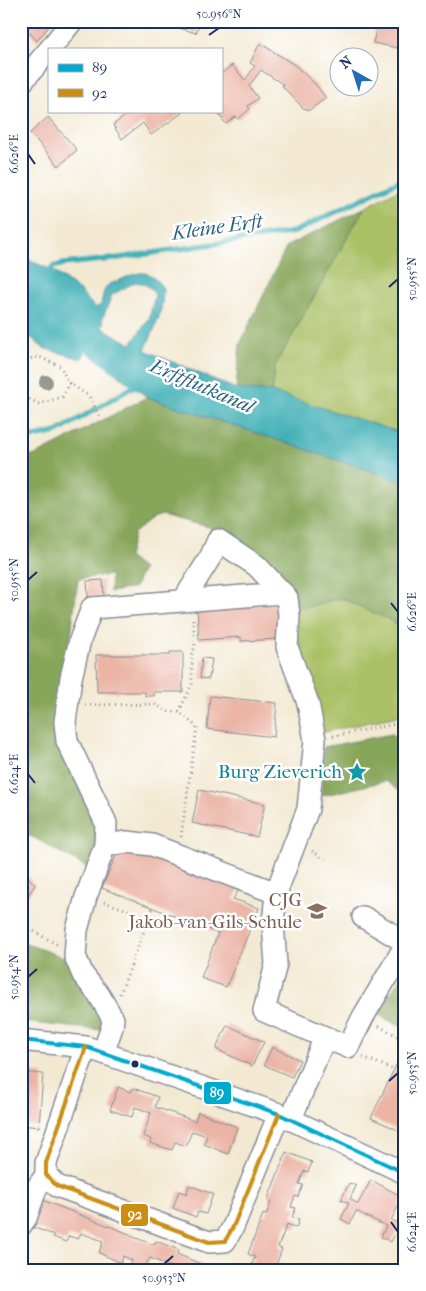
<svg xmlns="http://www.w3.org/2000/svg" width="426" height="1291" viewBox="0 0 426 1291" font-family="'IM FELL French Canon',serif">
<rect width="100%" height="100%" fill="#fff"/>
<filter id="ink" filterUnits="userSpaceOnUse"><feTurbulence type="fractalNoise" baseFrequency=".02" numOctaves="2"/><feDisplacementMap in="SourceGraphic" scale="10" xChannelSelector="R" yChannelSelector="G"/><feConvolveMatrix kernelMatrix="1 2 1 2 8 2 1 2 1" color-interpolation-filters="sRGB"/></filter>
<filter id="wash" filterUnits="userSpaceOnUse"><feTurbulence type="fractalNoise" baseFrequency=".0096" numOctaves="4" result="noise"/><feDisplacementMap in="SourceGraphic" scale="20" xChannelSelector="R" yChannelSelector="G"/><feGaussianBlur stdDeviation="1.12" result="paint"/><feColorMatrix in="noise" values="0 0 0 0 0 0 0 0 0 0 0 0 0 0 0 0 0 1.4 0 .05"/><feComposite in="paint" operator="in"/></filter>
<g filter="url(#wash)">
<rect width="100%" height="100%" fill="#f3e9d2"/>
<path fill="#aac065" stroke="#627862" d="M 405,186 L 405,434 L 272,392 L 275,366 L 364,208 Z
M 323,572 L 405,631 L 405,712 L 402,715 L 320,733 L 293,647 L 292,602 Z"/>
<path fill="#87a65a" stroke="#516a5c" d="M 364,208 L 275,366 L 272,392 L 236,389 L 240,344 L 287,246 Z
M 147,397 L 405,482 L 405,627 L 341,598 L 303,608 L 209,527 L 162,515 L 153,518 L 134,533 L 128,557 L 143,569 L 134,588 L 110,592 L 111,575 L 78,579 L 61,712 L 97,824 L 97,844 L 91,870 L 33,837 L 21,834 L 21,458 L 36,455 Z
M 392,734 L 405,745 L 405,795 L 386,781 L 321,796 L 324,747 Z
M 21,942 L 71,960 L 107,1020 L 101,1030 L 21,1022 Z
M 405,974 L 405,1029 L 375,1013 Z"/>
<path fill="#3eafb5" stroke="#2c6f8a" fill-rule="evenodd" d="M 21,250 L 31,261 L 54,271 L 81,292 L 95,308 L 101,305 C 102,299 103,291 107,286 C 110,283 115,282 118,281 C 140,271 147,267 163,288 C 163,315 155,327 145,350 L 236,389 L 272,392 L 405,434 L 405,482 L 147,397 L 86,351 L 81,359 L 43,348 L 28,335 L 25,335 L 21,330 ZM 135,282 C 145,283 150,286 155,295 L 149,319 L 131,344 L 101,327 L 104,322 L 102,320 L 112,295 Z"/>
<g fill="none" stroke-linecap="round" stroke-linejoin="round">
<path stroke="#3eafb5" stroke-width="5.5" d="M 45,274 L 53,267 L 63,264 L 112,259 L 294,232 L 405,178
M 21,440 L 57,432 L 138,384"/>
</g>
<g id="blocks">
<path fill="#ebb4a5" d="M 32,21 L 53,21 L 37,41 L 25,27 Z
M 181,21 L 200,22 L 196,33 L 179,28 Z
M 378,21 L 399,21 L 397,30 L 401,31 L 397,48 L 373,43 Z
M 260,43 L 296,66 L 316,85 L 326,98 L 308,111 L 305,108 L 304,109 L 282,86 L 284,85 L 261,70 L 249,86 L 258,98 L 248,106 L 250,109 L 238,119 L 236,116 L 226,124 L 216,111 L 221,111 L 221,74 L 232,65 L 245,80 L 255,66 L 250,63 Z
M 132,111 L 181,111 L 182,113 L 151,135 L 143,123 L 122,139 L 113,125 Z
M 48,117 L 77,150 L 59,166 L 30,133 Z
M 103,580 L 104,596 L 88,597 L 87,581 Z
M 278,604 L 280,639 L 241,641 L 241,637 L 199,640 L 197,609 Z
M 170,652 L 183,652 L 183,692 L 154,692 L 154,696 L 145,696 L 145,692 L 97,692 L 96,655 L 170,655 Z
M 202,658 L 212,659 L 209,679 L 200,678 Z
M 210,696 L 277,703 L 274,737 L 207,729 Z
M 199,790 L 265,804 L 257,837 L 192,823 Z
M 121,843 L 239,890 L 233,899 L 259,908 L 226,987 L 201,978 L 218,933 L 102,888 Z
M 21,869 L 35,885 L 21,906 Z
M 227,1025 L 264,1042 L 252,1066 L 216,1049 Z
M 272,1047 L 300,1060 L 292,1077 L 264,1065 Z
M 396,1065 L 405,1068 L 405,1133 L 371,1118 Z
M 21,1072 L 43,1074 L 39,1127 L 21,1125 Z
M 118,1087 L 131,1092 L 133,1088 L 158,1097 L 155,1107 L 195,1121 L 198,1112 L 237,1127 L 228,1154 L 204,1144 L 207,1136 L 192,1131 L 186,1146 L 175,1142 L 172,1150 L 150,1143 L 151,1139 L 143,1136 L 151,1113 L 135,1107 L 132,1117 L 110,1110 Z
M 286,1152 L 312,1162 L 308,1172 L 304,1171 L 299,1184 L 303,1185 L 298,1197 L 295,1196 L 291,1207 L 296,1208 L 292,1217 L 299,1220 L 296,1228 L 287,1224 L 278,1247 L 282,1249 L 276,1265 L 283,1267 L 282,1270 L 250,1270 L 255,1257 L 248,1254 L 263,1214 L 266,1215 L 269,1208 L 271,1200 L 268,1199 Z
M 371,1180 L 403,1197 L 391,1220 L 400,1224 L 391,1242 L 381,1237 L 386,1226 L 356,1211 L 350,1224 L 341,1219 L 349,1203 L 341,1200 L 349,1183 L 356,1186 L 350,1199 L 358,1204 Z
M 189,1185 L 213,1194 L 206,1214 L 198,1212 L 196,1217 L 173,1208 L 179,1191 L 187,1194 Z
M 37,1198 L 132,1235 L 131,1236 L 154,1245 L 156,1241 L 179,1250 L 177,1254 L 215,1270 L 171,1270 L 172,1267 L 150,1258 L 143,1270 L 130,1265 L 132,1260 L 123,1256 L 121,1263 L 99,1253 L 103,1241 L 81,1233 L 78,1239 L 69,1236 L 66,1242 L 53,1237 L 54,1235 L 27,1225 Z"/>
</g>
</g>
<g filter="url(#ink)">
<use href="#blocks" fill-opacity="0" stroke="#878c98" stroke-width="1"/>
<g fill="none" stroke-linecap="round" stroke-linejoin="round">
<defs>
<path id="minor" d="M 50,49 L 72,21
M 21,83 L 49,50
M 183,601 L 211,556 L 218,540 L 257,566 L 287,598 L 289,615 L 287,647 L 308,703 L 315,740 L 308,809 L 276,893 L 273,924 L 276,964 L 264,1011 L 348,1047 L 363,1017 L 405,946
M 105,845 L 127,842 L 152,845 L 276,893
M 363,917 L 405,942
M 21,1040 L 86,1047 L 279,1114 L 405,1173
M 86,1047 L 46,1163 L 46,1175 L 57,1186 L 209,1242 L 225,1241 L 233,1227 L 279,1114
M 103,1053 L 112,1027 L 113,1019 L 99,995 L 83,975 L 75,956 L 77,930 L 86,897 L 105,845 L 106,823 L 67,741 L 65,722 L 71,678 L 80,640 L 92,608 L 283,593
M 291,1119 L 325,1037
M 21,1225 L 26,1218 L 36,1189 L 46,1175"/>
</defs>
<use href="#minor" stroke="#878c98" stroke-width="24"/>
<path stroke="#878c98" stroke-width="3" stroke-dasharray="1 4" stroke-linecap="butt" d="M 21,360 L 39,357 L 60,366 L 69,383 L 62,397 L 39,404 L 21,395
M 69,383 L 89,396 L 100,417
M 85,705 L 154,704 L 169,712 L 179,712
M 333,736 L 401,723
M 181,837 L 197,727 L 179,712 L 192,684 L 192,654 L 195,647 L 193,619
M 21,844 L 27,846
M 312,851 L 325,859
M 104,902 L 149,917
M 21,924 L 58,945
M 120,994 L 153,908
M 379,1026 L 405,1040
M 363,1057 L 394,1070"/>
<use href="#minor" stroke="#fff" stroke-width="21"/>
<defs>
<path id="bus-1" d="M 21,1040 L 86,1047 L 279,1114 L 405,1173"/>
<path id="bus-2" d="M 86,1047 L 46,1163 L 46,1175 L 57,1186 L 209,1242 L 225,1241 L 233,1227 L 279,1114"/>
</defs>
<use href="#bus-1" stroke="#fff" stroke-width="8"/>
<use href="#bus-2" stroke="#fff" stroke-width="8"/>
<use href="#bus-1" stroke="#00a9ce" stroke-width="4"/>
<use href="#bus-2" stroke="#cb8e13" stroke-width="4"/>
</g>
<circle fill="#949a93" cx="46" cy="382" r="7"/>
</g>
<path fill="none" stroke="#1b2f5e" stroke-width="2" d="M 209,35 L 219,28M 28,154 L 35,164M 389,287 L 398,279M 28,580 L 37,572M 391,603 L 398,612M 28,774 L 35,783M 28,977 L 37,969M 389,1081 L 398,1073M 391,1222 L 398,1232M 164,1264 L 173,1256"/>
<defs>
<symbol id="sight-bare" viewBox="-9 -9 18 18"><path d="M0-6L1.8-2.2L6-1.7L2.9 1.2L3.7 5.4L0 3.3L-3.7 5.4L-2.9 1.2L-6-1.7L-1.8-2.2Z" fill="#0f9aa8" stroke="#fff" stroke-width="2.5" paint-order="stroke"/></symbol>
<symbol id="school-bare" viewBox="-9 -9 18 18"><path d="M0-5L7-2L0 1L-7-2ZM-4 1L0 2.5L4 1V4Q0 6-4 4Z" fill="#8d6e63" stroke="#fff" stroke-width="2.5" paint-order="stroke"/></symbol>
</defs>
<g fill-rule="evenodd">
<use href="#sight-bare" x="343" y="758" width="28" height="28"/>
<use href="#school-bare" x="303" y="897" width="28" height="28"/>
</g>
<circle fill="#1b2f5e" stroke="#fff" stroke-width="2" cx="135" cy="1064" r="4.5"/>
<g text-anchor="middle" dominant-baseline="central" stroke-width="5" stroke-linejoin="round" paint-order="stroke">
<g font-size="19" fill="#0d838f" stroke="#fff" text-anchor="end">
<text x="342" y="772">Burg Zieverich</text>
</g>
<g font-size="19" fill="#785e54" stroke="#fff" text-anchor="end">
<text x="302" y="900">CJG<tspan x="302" dy="22">Jakob-van-Gils-Schule</tspan></text>
</g>
<g font-size="20" font-style="italic" fill="#296281" stroke="#fff">
<text transform="translate(217 227) rotate(-8)">Kleine Erft</text>
<text transform="translate(202 386) rotate(23)">Erftflutkanal</text>
</g>
</g>
<g stroke="#fff" stroke-width="2">
<rect x="203" y="1081" width="29" height="24" rx="5" fill="#00a9ce"/>
<rect x="120" y="1203" width="29" height="24" rx="5" fill="#cb8e13"/>
</g>
<g font-size="14" text-anchor="middle" font-weight="bold" fill="#fff">
<text x="217" y="1097">89</text>
<text x="135" y="1219">92</text>
</g>
<rect width="426" height="1291" fill="none" stroke="#fff" stroke-width="55"/>
<rect x="48" y="48" width="175" height="65" fill="#ffffff" stroke="#a4acbf"/>
<rect x="58" y="64" width="25" height="8" fill="#00a9ce" stroke="#a4acbf"/>
<text x="92" y="72" font-size="15" fill="#1b2f5e">89</text>
<rect x="58" y="89" width="25" height="8" fill="#cb8e13" stroke="#a4acbf"/>
<text x="92" y="98" font-size="15" fill="#1b2f5e">92</text>
<g transform="translate(354 72) rotate(321)"><circle r="24" fill="#ffffff" stroke="#a4acbf"/>
<path d="M0-4L9 19L0 12L-9 19Z" fill="#1f6fb2"/>
<text y="-8" font-size="14" font-weight="bold" text-anchor="middle" fill="#1b2f5e">N</text>
</g>
<rect x="28" y="28" width="370" height="1236" fill="none" stroke="#1b2f5e" stroke-width="2"/>
<g font-size="12" text-anchor="middle" fill="#1b2f5e">
<text x="219" y="18">50.956°N</text>
<text transform="translate(14 154) rotate(-90)" y="4">6.626°E</text>
<text transform="translate(412 279) rotate(-90)" y="4">50.955°N</text>
<text transform="translate(14 580) rotate(-90)" y="4">50.955°N</text>
<text transform="translate(412 612) rotate(-90)" y="4">6.626°E</text>
<text transform="translate(14 774) rotate(-90)" y="4">6.624°E</text>
<text transform="translate(14 977) rotate(-90)" y="4">50.954°N</text>
<text transform="translate(412 1073) rotate(-90)" y="4">50.953°N</text>
<text transform="translate(412 1232) rotate(-90)" y="4">6.624°E</text>
<text x="164" y="1282">50.953°N</text>
</g>
</svg>
